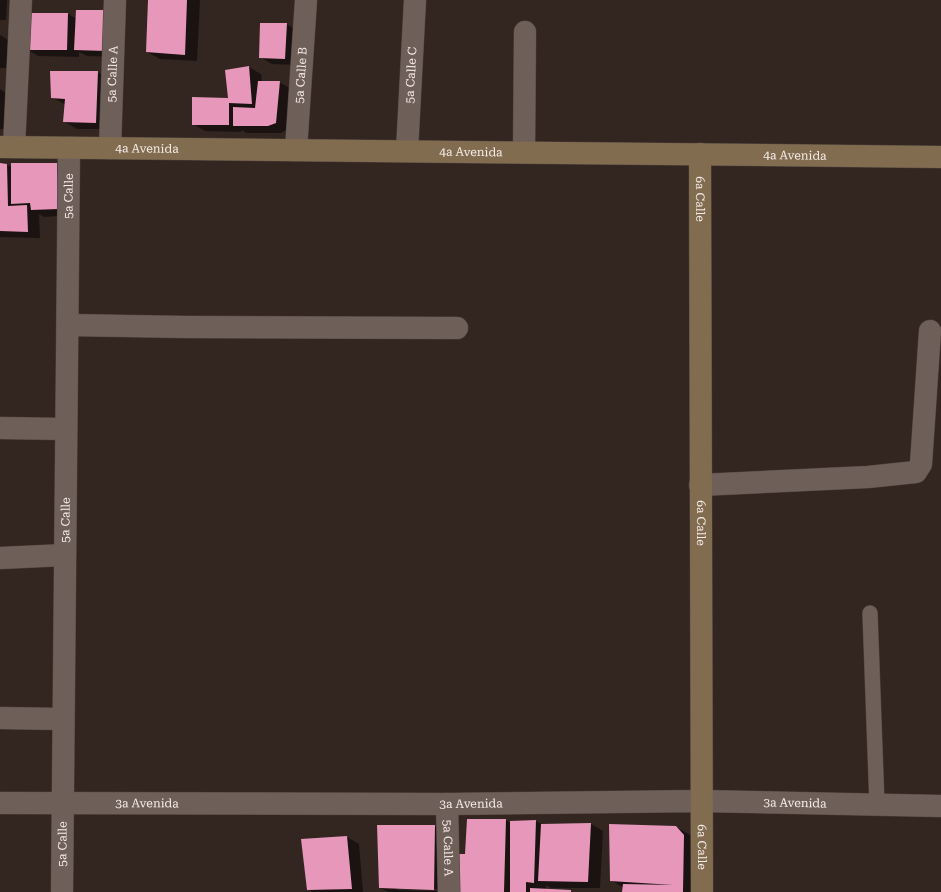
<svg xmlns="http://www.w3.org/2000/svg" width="941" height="892" viewBox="0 0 941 892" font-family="'Roboto Serif',serif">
<rect width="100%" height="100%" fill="#332520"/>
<path fill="#0007" fill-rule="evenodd" d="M 0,0 L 7,0 L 6,20 L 0,20 Z
M 149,0 L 200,0 L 197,61 L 160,59 L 147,52 Z
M 26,14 L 68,14 L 77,19 L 118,57 L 87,56 L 79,52 L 79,57 L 38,56 L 26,49 Z
M 286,24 L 299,31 L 297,65 L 272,64 L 260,57 Z
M 0,35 L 8,40 L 8,68 L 0,68 Z
M 249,67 L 261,74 L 262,82 L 279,82 L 292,89 L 288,129 L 281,133 L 247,133 L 241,130 L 241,132 L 205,131 L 193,124 L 229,99 Z
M 97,72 L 110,79 L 108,129 L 77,129 L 65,122 L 66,105 L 52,97 Z
M 0,89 L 12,97 L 13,129 L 0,129 Z
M 0,164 L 7,165 L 12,167 L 56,164 L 69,171 L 70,215 L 44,217 L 39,214 L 40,238 L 0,237 Z
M 506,820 L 511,823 L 511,822 L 536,821 L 543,825 L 591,824 L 603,831 L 600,888 L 551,888 L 546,885 L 546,890 L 572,892 L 457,892 L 466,856 Z
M 435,826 L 453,837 L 452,892 L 388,892 L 380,888 ZM 397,888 L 439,889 L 439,891 L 397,890 Z
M 676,827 L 694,837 L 701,892 L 623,892 L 624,888 L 611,880 Z
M 347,837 L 359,844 L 363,892 L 313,892 L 308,889 Z"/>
<path fill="#e798ba" d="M 148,0 L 187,0 L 185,55 L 146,52 Z
M 76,10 L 108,10 L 106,51 L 74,50 Z
M 25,13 L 68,13 L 67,50 L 25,50 Z
M 260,23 L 287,23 L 285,59 L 259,58 Z
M 249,66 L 252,104 L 229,103 L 229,125 L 192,125 L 192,97 L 228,98 L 225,70 Z
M 50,71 L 98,71 L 96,123 L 63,122 L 65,99 L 51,98 Z
M 258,81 L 280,81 L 276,123 L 268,126 L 233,126 L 233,107 L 255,108 Z
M 0,163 L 7,164 L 8,206 L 27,205 L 28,232 L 0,231 Z
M 11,163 L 57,163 L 58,209 L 31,210 L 30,203 L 11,204 Z
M 467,819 L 506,819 L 504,892 L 456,892 L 457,854 L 465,854 Z
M 536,820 L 534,883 L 526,882 L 526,892 L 510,892 L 510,821 Z
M 591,823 L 588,882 L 538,881 L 541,824 Z
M 609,824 L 676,826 L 684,835 L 683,892 L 622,892 L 623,884 L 673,885 L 610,881 Z
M 377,825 L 435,825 L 434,890 L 379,888 Z
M 347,836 L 352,889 L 307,890 L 301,839 Z
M 530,888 L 571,890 L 571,892 L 530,892 Z"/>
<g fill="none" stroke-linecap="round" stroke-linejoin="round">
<defs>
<path id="lane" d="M 870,613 L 877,805"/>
<g id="street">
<path d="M 14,147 L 21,0"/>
<path id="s1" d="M 110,148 L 115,0"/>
<path id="s2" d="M 296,150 L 306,0"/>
<path id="s3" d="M 407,151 L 415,0"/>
<path d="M 524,152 L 525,32"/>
<path d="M 68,325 L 186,327 L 457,328"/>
<path d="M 0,428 L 66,429"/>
<path d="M 700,485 L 868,477 L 916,472 L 921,464 L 930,331"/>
<path d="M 0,558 L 65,555"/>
<path d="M 0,718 L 63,719"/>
<path id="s4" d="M 0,803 L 447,804 L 701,801 L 941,806"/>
<path id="s5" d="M 447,804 L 449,892"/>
<path id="s6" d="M 62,892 L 69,148"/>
</g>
<g id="secondary">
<path id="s7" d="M 0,147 L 941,157"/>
<path id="s8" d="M 700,154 L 702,892"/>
</g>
</defs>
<use href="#lane" stroke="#4f443f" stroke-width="16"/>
<use href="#street" stroke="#4f443f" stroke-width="23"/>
<use href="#secondary" stroke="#4f443f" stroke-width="23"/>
<use href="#lane" stroke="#6f5f59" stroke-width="15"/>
<use href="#street" stroke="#6f5f59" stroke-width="22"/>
<use href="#secondary" stroke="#826c50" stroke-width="22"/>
</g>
<g text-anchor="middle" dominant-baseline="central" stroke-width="4" stroke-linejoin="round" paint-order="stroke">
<g font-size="12" fill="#f6ede9" stroke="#281b17">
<text stroke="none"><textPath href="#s1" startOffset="74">5a Calle A</textPath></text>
<text stroke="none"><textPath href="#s2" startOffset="75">5a Calle B</textPath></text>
<text stroke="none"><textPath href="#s3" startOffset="76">5a Calle C</textPath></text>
<text stroke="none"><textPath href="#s7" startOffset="147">4a Avenida</textPath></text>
<text stroke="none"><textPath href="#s7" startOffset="471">4a Avenida</textPath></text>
<text stroke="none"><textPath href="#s7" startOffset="795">4a Avenida</textPath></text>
<text stroke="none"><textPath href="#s6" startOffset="696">5a Calle</textPath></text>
<text stroke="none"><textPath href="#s8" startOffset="45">6a Calle</textPath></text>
<text stroke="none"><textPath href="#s6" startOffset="372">5a Calle</textPath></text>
<text stroke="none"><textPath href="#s8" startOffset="369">6a Calle</textPath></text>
<text stroke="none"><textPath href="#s4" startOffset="471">3a Avenida</textPath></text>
<text stroke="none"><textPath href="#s4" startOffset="795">3a Avenida</textPath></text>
<text stroke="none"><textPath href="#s4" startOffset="147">3a Avenida</textPath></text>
<text stroke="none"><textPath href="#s6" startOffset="48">5a Calle</textPath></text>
<text stroke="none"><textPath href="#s8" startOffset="693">6a Calle</textPath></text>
<text stroke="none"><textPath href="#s5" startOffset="44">5a Calle A</textPath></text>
</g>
</g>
</svg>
